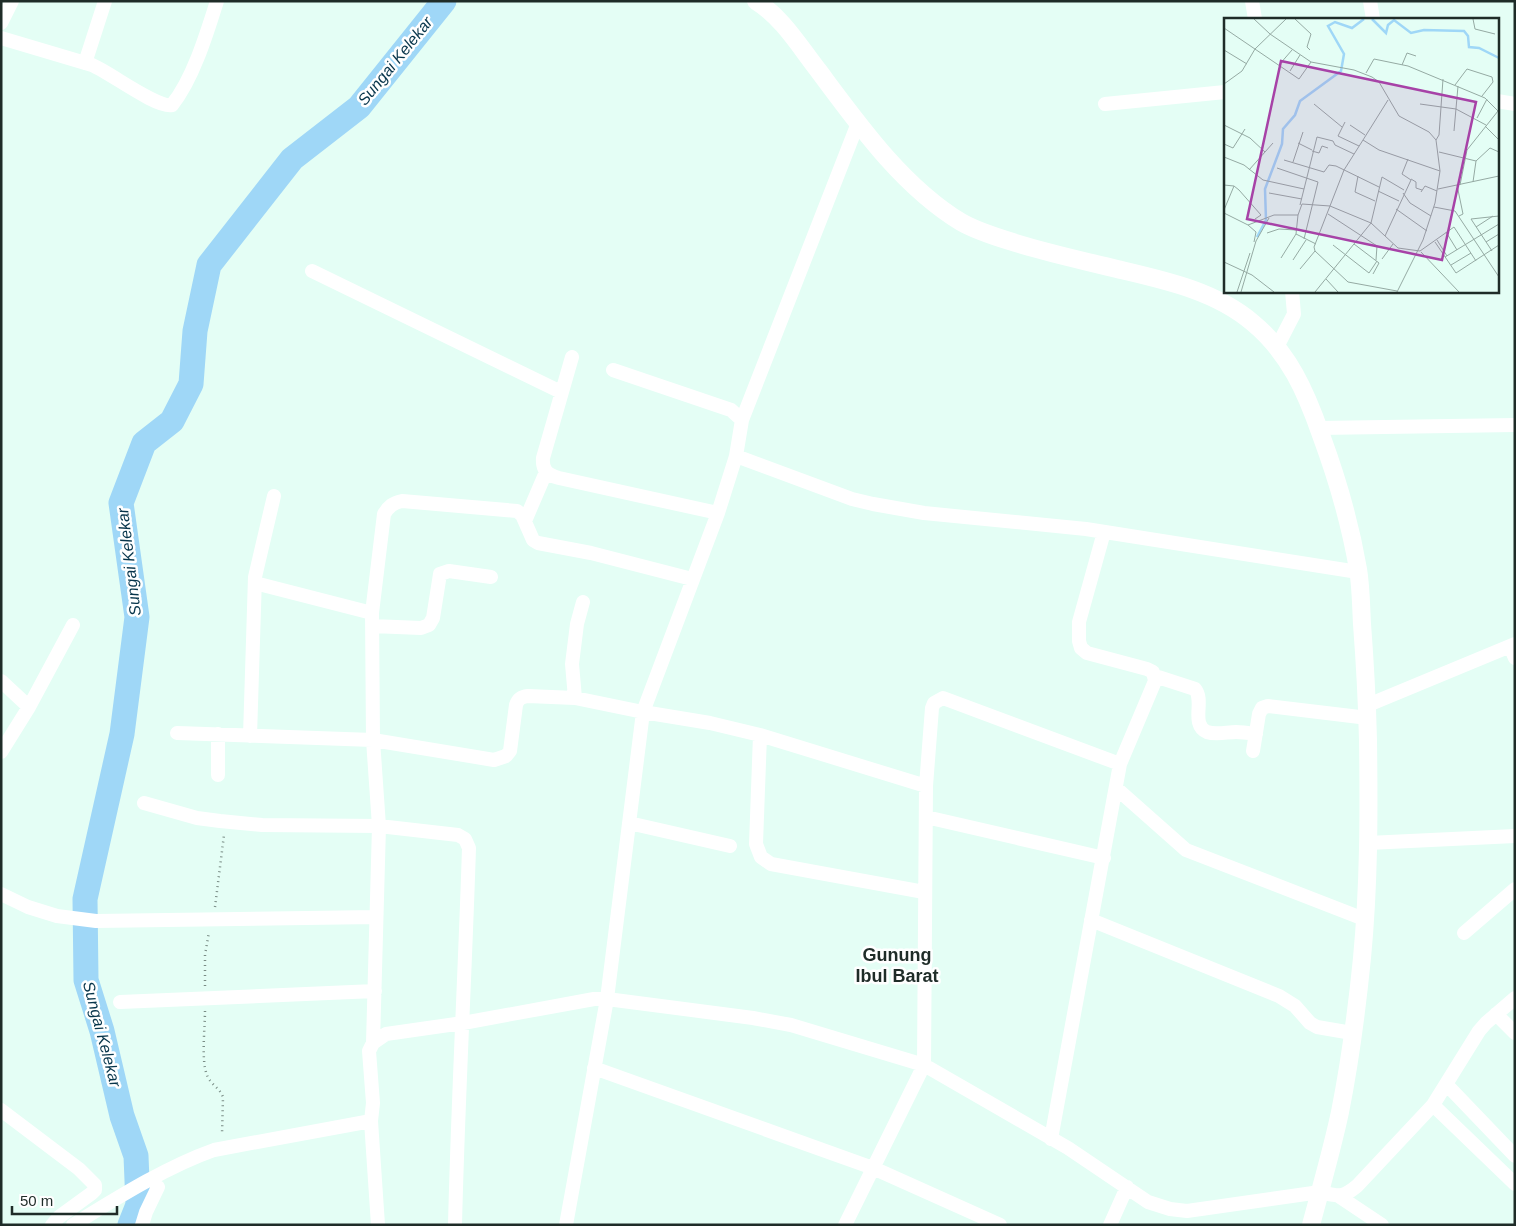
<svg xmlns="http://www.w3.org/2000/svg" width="1516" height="1226" viewBox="0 0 1516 1226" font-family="Arial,sans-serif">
<rect width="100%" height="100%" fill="#e4fef5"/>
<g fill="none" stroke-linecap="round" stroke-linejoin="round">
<path stroke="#9fd7f7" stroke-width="25" d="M 130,1225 L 138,1205 L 136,1156 L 122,1116 L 102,1031 L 86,980 L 85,899 L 122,734 L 137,617 L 121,503 L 144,443 L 172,421 L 191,384 L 195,331 L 209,265 L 292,159 L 359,107 L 444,1"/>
<path stroke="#798c85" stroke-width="2.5" stroke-dasharray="1 4" stroke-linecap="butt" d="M 215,907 L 224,835
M 205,986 L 205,955 L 209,932
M 205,1011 C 205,1027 201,1061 207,1075 C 210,1084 219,1087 223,1097 L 222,1134"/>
<path stroke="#fff" stroke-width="14" d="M 1252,1 L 1255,19
M 1370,1 L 1373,19
M 1,23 L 12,1
M 1,38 L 92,65 C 111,73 156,108 172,105 C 193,79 207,33 217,1
M 85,63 L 105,1
M 1497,101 L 1515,104
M 1105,104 L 1225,92
M 312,271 L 561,392
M 1277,347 L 1294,314 L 1292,291
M 572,357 L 543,458 C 542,470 547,475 559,478 L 718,513
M 613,370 L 731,410 L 742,420
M 1319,428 L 1515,425
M 736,456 L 742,420 L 858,123
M 525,521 L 546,472
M 255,583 L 372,613
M 372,626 L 421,628 L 429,625 L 433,618 L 440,574 L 449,571 L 491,577
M 1510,646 L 1515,658
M 1155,676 L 1195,689 C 1205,701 1190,724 1207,732 C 1216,735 1227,732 1236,732 C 1242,732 1249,733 1256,734
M 1,681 L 29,707
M 575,698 L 572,664 L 577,624 L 583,602
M 1368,705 L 1515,644
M 177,733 L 373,740 L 494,760 L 506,756 L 510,751 L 516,705 C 518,699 521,697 528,696 L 575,698 L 643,712 L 710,723 L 760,735 L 926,786
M 760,735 L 756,844 L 761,857 L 771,864 L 924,892
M 250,736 L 255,577 L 274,496
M 1253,751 L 1259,714 L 1262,708 L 1268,706 L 1368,718
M 1,752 L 29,707 L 73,625
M 218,775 L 218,734
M 1116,788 L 1186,850 L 1364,919
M 144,803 L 197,818 L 220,821 L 262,825 L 379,826 L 458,835 L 465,839 L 469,848 C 465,974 458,1099 455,1225
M 926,817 L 1104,858
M 629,823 L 730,846
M 1368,843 L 1515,836
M 1,894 L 28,907 L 57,916 L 96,921 L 376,917
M 1091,920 L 1279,996 L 1295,1006 L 1310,1023 L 1317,1027 L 1352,1033
M 1464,933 L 1515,889
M 120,1002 L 375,991
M 1496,1014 L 1515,1033
M 373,1043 L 379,826 L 373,740 L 372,613 L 384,514 C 389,506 393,503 402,501 L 517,511 L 522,515 L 533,540 L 538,543 L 591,553 L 692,579
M 594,1068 L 873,1168 L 1000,1225
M 1446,1084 L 1515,1156
M 1433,1105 L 1515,1184
M 1,1110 L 79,1169 L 95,1185 L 95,1190 L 92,1193 L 59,1217 L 52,1225
M 371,1121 L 378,1225
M 1051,1139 L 1120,764 L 1155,681 L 1153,672 L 1147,669 L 1087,653 L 1081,648 L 1079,641 L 1079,622 L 1104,532
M 1340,1197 L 1382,1225
M 73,1225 C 117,1198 166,1167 214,1150 L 371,1121 L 373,1103 L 369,1051 L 373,1043 L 386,1034 L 463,1023 L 594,999 L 607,999 L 753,1018 L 791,1025 L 924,1065 L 1068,1148 L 1148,1202 L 1170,1209 L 1187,1211 L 1320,1192 C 1338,1196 1341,1199 1357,1186 L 1433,1105 L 1479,1031 L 1486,1023 L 1515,998
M 142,1225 L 146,1212 L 158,1187
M 566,1225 L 607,999 L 643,712 L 718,513 L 736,456 L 852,499 L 873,504 L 924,513 L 1086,529 L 1358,572
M 845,1225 L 924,1065 L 926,786 L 932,708 L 934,703 L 943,698 L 1120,764
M 1110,1225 L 1127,1187"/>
<path stroke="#fff" stroke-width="18" d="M 756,1 C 782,17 800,47 818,70 C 859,125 902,186 961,222 C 978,232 1000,238 1019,244 C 1052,254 1085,261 1117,269 C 1164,280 1216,291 1253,323 C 1289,353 1306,392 1321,435 C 1337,478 1350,523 1358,569 C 1361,587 1361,606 1362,624 C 1365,663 1367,701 1368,740 C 1369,813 1369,885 1362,958 C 1357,1008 1350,1062 1340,1112 C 1332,1150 1321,1187 1311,1225"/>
</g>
<g text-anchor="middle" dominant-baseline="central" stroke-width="5" stroke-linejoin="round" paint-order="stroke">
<g font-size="16" font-style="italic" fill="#07354b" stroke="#fff">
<text transform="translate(395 61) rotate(-51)">Sungai Kelekar</text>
<text transform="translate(129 562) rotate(-97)">Sungai Kelekar</text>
<text transform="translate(102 1034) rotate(75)">Sungai Kelekar</text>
</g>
<g font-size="18" font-weight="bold" fill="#1f2c28" stroke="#fff">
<text x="897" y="955">Gunung<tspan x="897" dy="21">Ibul Barat</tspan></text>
</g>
</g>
<g transform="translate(1224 18)">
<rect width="275" height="275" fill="#e4fef5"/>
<path fill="none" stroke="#9fd7f7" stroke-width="2.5" d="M 148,1 L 162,15 L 164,7 L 170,2 L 187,15 L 200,12 L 240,13 L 244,18 L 245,29 L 255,30 L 275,40M 33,219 L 42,202 L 41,171 L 58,126 L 59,111 L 71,97 L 76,83 L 117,53 L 120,36 L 104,8 L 111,4 L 128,10 L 140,1"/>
<path fill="none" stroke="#95aaa3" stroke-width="1" d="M 30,1 L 46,16 L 87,44 L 130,52 L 148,59 L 155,64 L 175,98 L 205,114 L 212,122 L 216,153 L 211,185 L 199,222 L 173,274M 71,1 L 87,16 L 83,29 L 86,32M 249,1 L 251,11 L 271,16M 0,10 L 75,61 L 87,44M 0,32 L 23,46M 55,47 L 68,32M 178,47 L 183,35 L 192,38M 66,53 L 76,37M 142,55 L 150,41 L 184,48 L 261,80 L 275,94M 0,66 L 18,53 L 31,31 L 62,1M 231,67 L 243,51 L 268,59 L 269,64 L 258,78M 90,86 L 118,109M 196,86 L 232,91 L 262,107M 253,100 L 263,81M 121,104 L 114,118 L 135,128M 0,107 L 26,120 L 41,134M 126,107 L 141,117M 261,108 L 275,122M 230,113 L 234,68M 139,122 L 164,82M 212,122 L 215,117 L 219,61M 74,125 L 88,132M 0,126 L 9,130 L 21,111M 88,133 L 95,135 L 98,128 L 104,130M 215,134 L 252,143 L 249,164M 0,139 L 20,147 L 39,162 L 80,171M 60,142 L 100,154 L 105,147 L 112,148 L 155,169M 252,143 L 266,130 L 275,134M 69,144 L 79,114M 53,150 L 94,164 L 80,221M 25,152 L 49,125M 134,158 L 131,174 L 151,183M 187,161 L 192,164 L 192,170 L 198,172M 0,167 L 10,168 L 15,172 L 37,197 L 31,201M 233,167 L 239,196 L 235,198M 236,167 L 243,132 L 274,93M 214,171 L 275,158M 154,173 L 175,183M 197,174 L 201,168 L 213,173M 45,175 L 78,181M 179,175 L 186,185 L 207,198M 76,187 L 93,119 L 109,123 L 111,127 L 130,136M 210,189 L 231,193 L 275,259M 172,191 L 203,213M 0,192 L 10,168M 0,195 L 24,207 L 50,197 L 74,197 L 78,186 L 106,188 L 147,205 L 174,230 L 196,233 L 230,209 L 252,243M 104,196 L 153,228 L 152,242M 74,197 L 72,216 L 92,226M 24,207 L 32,214 L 30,224M 252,209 L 269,198M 222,214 L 233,232M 43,215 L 55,211 L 72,212M 161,218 L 187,162 L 178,156 L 184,141M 213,222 L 223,238M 211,224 L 232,255 L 275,227M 262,224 L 275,216M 130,226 L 155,245 L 149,256M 109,227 L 145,255 L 153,243M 268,233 L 247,201 L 275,198M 197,234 L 235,274M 221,239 L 275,206M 57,240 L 72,216M 158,241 L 169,226M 69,242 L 82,222M 0,244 L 28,257 L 50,274M 227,247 L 247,235M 76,251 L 91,233M 102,261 L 114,274M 173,273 L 124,264 L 91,233 L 90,229 L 120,152 L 139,122 L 155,132 L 216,153M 13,274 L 26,235M 17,274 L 32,223 L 45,200M 91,274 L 147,205 L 158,159 L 180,172"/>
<path fill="#a742a7" fill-opacity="0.15" stroke="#a742a7" stroke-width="2.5" d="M 57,43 L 252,84 L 218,242 L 23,201 Z"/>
<rect width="275" height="275" fill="none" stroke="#1f2c28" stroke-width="2.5"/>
</g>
<rect width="1516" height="1226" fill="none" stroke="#1f2c28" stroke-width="5"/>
<path d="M12 1206v8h105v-8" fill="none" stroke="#1f2c28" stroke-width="2.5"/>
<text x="20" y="1206" font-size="15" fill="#1f2c28" stroke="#ffffff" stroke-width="4" paint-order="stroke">50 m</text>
</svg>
